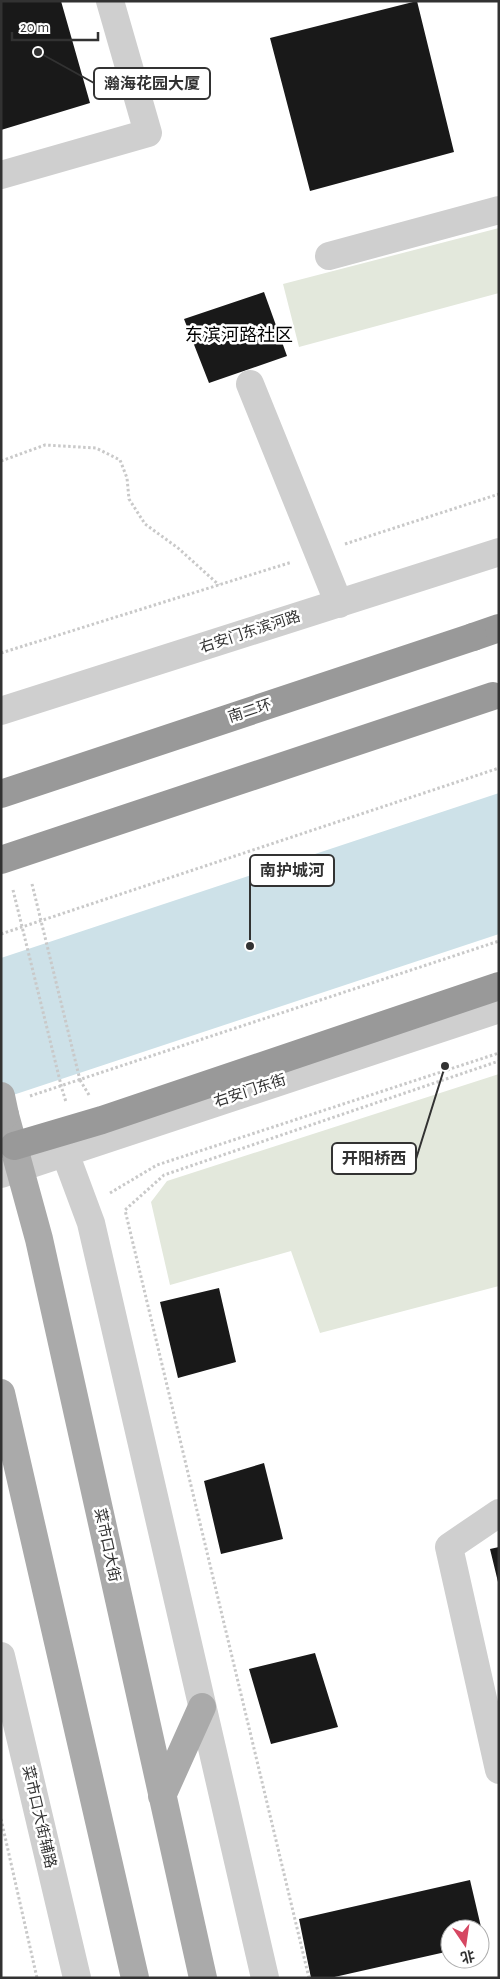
<svg xmlns="http://www.w3.org/2000/svg" width="500" height="1979" viewBox="0 0 500 1979" font-family="'Alegreya Sans','Noto Sans SC',sans-serif">
<rect width="100%" height="100%" fill="#fff"/>
<path fill="#e3e8dc" d="M 499,228 L 499,293 L 299,347 L 283,284 Z
M 499,1074 L 499,1286 L 320,1333 L 291,1251 L 170,1285 L 151,1202 L 167,1181 Z"/>
<path fill="#cde1e8" d="M 499,793 L 499,934 L 1,1099 L 1,958 Z"/>
<path fill="#191919" d="M 1,1 L 61,1 L 90,103 L 1,130 Z
M 417,1 L 454,152 L 310,191 L 270,38 Z
M 264,292 L 287,356 L 209,383 L 184,319 Z
M 219,1288 L 236,1362 L 178,1378 L 160,1302 Z
M 264,1463 L 283,1539 L 221,1554 L 204,1481 Z
M 499,1547 L 499,1582 L 498,1582 L 490,1549 Z
M 315,1653 L 338,1727 L 271,1744 L 249,1669 Z
M 470,1880 L 485,1944 L 480,1945 L 480,1929 L 450,1929 L 450,1951 L 330,1978 L 311,1978 L 299,1919 Z"/>
<g fill="none" stroke-linecap="round" stroke-linejoin="round">
<path stroke="#c9c9c9" stroke-width="3" stroke-dasharray="2.5 2.5" stroke-linecap="butt" d="M 1,461 L 45,445 L 96,448 L 120,460 L 127,478 L 129,499 L 145,524 L 178,548 L 219,585
M 345,544 L 499,494
M 1,653 L 292,562
M 1,934 L 499,768
M 80,1080 L 89,1095
M 62,1089 L 66,1102
M 30,1096 L 499,941
M 110,1193 L 157,1165 L 499,1053
M 1,1819 L 37,1978
M 309,1978 L 125,1210 L 164,1175 L 499,1061"/>
<path stroke="#cfcfcf" stroke-width="28" d="M 1,175 L 148,133 L 110,1
M 329,256 L 499,210
M 250,384 L 339,604
M 1,711 L 499,552
M 65,1153 L 91,1223 L 265,1978
M 1,1174 L 499,1009
M 499,1513 L 449,1547 L 499,1770
M 1,1656 L 77,1978"/>
<path stroke="#aaa" stroke-width="28" d="M 5,1115 L 39,1239 L 203,1978
M 1,1393 L 135,1978
M 162,1796 L 202,1707"/>
<path stroke="#999" stroke-width="28" d="M 473,637 L 499,628
M 14,1146 L 102,1120 L 499,986"/>
<path stroke="#c9c9c9" stroke-width="3" stroke-dasharray="2.5 2.5" stroke-linecap="butt" d="M 32,884 L 80,1080
M 13,890 L 62,1089"/>
<path stroke="#aaa" stroke-width="28" d="M 1,1096 L 5,1115"/>
<path stroke="#999" stroke-width="28" d="M 1,794 L 473,637
M 1,860 L 493,696"/>
</g>
<g text-anchor="middle" dominant-baseline="central" stroke-width="5" stroke-linejoin="round" paint-order="stroke">
<g font-size="15" fill="#323232" stroke="#fff">
<text transform="translate(250 632) rotate(-18)">右安门东滨河路</text>
<text transform="translate(250 711) rotate(-18)">南二环</text>
<text transform="translate(250 1091) rotate(-18)">右安门东街</text>
<text transform="translate(107 1545) rotate(78)">菜市口大街</text>
<text transform="translate(39 1817) rotate(77)">菜市口大街辅路</text>
</g>
<g font-size="18" fill="#000" stroke="#fff">
<text x="239" y="336">东滨河路社区</text>
</g>
</g>
<path fill="none" stroke="#323232" stroke-width="2" d="M38 52L94 83M250 946L250 871M445 1066L416 1159"/>
<g fill="#323232" stroke="#fff" stroke-width="2">
<circle cx="38" cy="52" r="5"/>
<circle cx="250" cy="946" r="5"/>
<circle cx="445" cy="1066" r="5"/>
</g>
<g fill="#fff" stroke="#323232" stroke-width="2">
<rect x="94" y="68" width="116" height="31" rx="5"/>
<rect x="250" y="855" width="84" height="31" rx="5"/>
<rect x="332" y="1143" width="84" height="31" rx="5"/>
</g>
<g font-size="16" text-anchor="middle" font-weight="bold" fill="#323232">
<text x="152" y="89">瀚海花园大厦</text>
<text x="292" y="876">南护城河</text>
<text x="374" y="1164">开阳桥西</text>
</g>
<rect width="500" height="1979" fill="none" stroke="#323232" stroke-width="5"/>
<g transform="translate(465 1944) rotate(167)"><circle r="24" fill="#ffffff" stroke="#adadad"/>
<path d="M0-4L9 19L0 12L-9 19Z" fill="#d64762"/>
<text y="-8" font-size="14" font-weight="bold" text-anchor="middle" fill="#323232">北</text>
</g>
<path d="M12 32v8h86v-8" fill="none" stroke="#323232" stroke-width="2.5"/>
<text x="20" y="32" font-size="15" fill="#323232" stroke="#ffffff" stroke-width="4" paint-order="stroke">20 m</text>
</svg>
